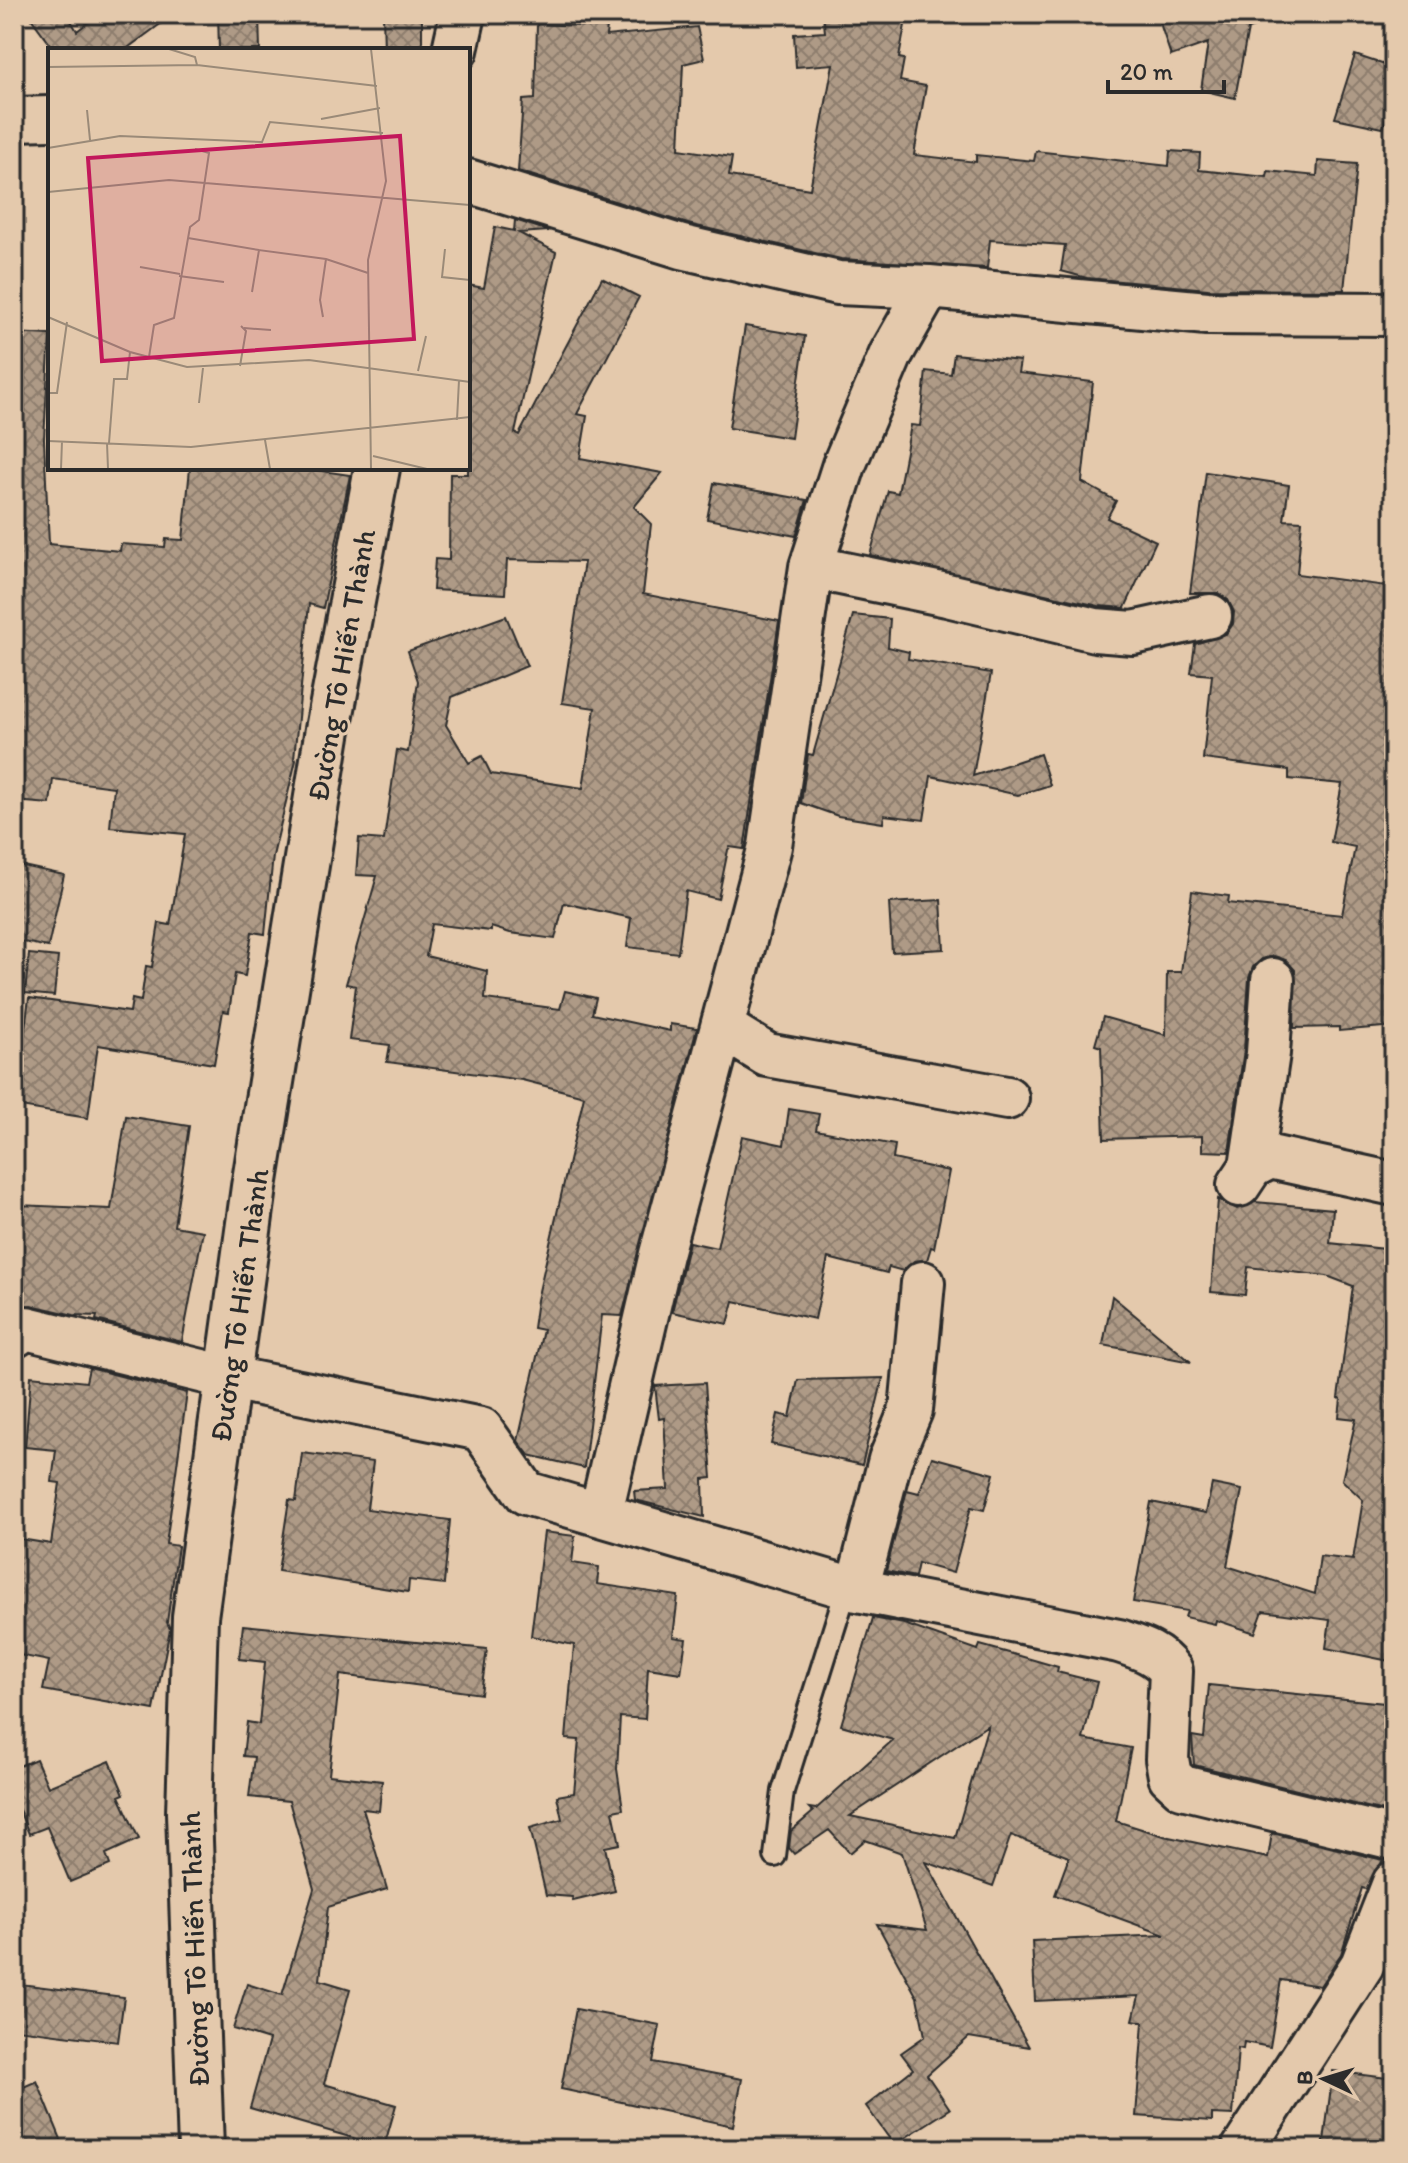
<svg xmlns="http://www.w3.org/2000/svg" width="1408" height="2163" viewBox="0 0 1408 2163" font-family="Itim,sans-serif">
<defs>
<pattern id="building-cross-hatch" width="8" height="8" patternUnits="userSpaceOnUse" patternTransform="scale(2)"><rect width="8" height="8" fill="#ae9a86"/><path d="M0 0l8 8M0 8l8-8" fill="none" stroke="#8e7e6e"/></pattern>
</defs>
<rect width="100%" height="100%" fill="#e4c9ac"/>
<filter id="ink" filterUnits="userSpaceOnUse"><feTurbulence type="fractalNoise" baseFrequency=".0125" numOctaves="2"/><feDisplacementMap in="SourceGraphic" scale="16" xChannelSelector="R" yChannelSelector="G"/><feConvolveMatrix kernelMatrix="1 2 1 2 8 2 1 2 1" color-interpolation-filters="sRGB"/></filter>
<g filter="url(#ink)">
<path fill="url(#building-cross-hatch)" stroke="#2b2b2b" stroke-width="2" fill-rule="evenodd" d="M 28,14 L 67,14 L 77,31 L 99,14 L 174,14 L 125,50 L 51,50 L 53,48 Z
M 218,14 L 259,14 L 260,50 L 219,50 Z
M 383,14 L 422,14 L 422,50 L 384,50 Z
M 823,14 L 907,14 L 899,58 L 904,59 L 900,81 L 926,86 L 914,155 L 976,162 L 976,155 L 1034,161 L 1036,151 L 1169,166 L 1170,151 L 1200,153 L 1199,170 L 1267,177 L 1268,171 L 1317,176 L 1318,161 L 1357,164 L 1344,290 L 1208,289 L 1087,278 L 1061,271 L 1065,245 L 990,240 L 987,268 L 841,259 L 688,224 L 518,171 L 523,100 L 535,99 L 537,24 L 607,27 L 606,36 L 697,27 L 704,59 L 683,64 L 679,149 L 732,157 L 729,176 L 810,189 L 833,64 L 796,67 L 794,34 L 825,32 Z
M 1184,14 L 1277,14 L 1278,19 L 1248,29 L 1235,98 L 1201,90 L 1208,43 L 1171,56 L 1160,23 Z
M 1355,55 L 1394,68 L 1394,92 L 1383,128 L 1335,118 Z
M 515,220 L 549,231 L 519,233 L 556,252 L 515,433 L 519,435 L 602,278 L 639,297 L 577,414 L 587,416 L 580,458 L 662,473 L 634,507 L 651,524 L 643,594 L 779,621 L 744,849 L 730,847 L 728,850 L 718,899 L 686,891 L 678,953 L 627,947 L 631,918 L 564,903 L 555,939 L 510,933 L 491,927 L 491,931 L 432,924 L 426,956 L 487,971 L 485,999 L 560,1009 L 565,991 L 596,998 L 592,1014 L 670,1031 L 670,1024 L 697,1028 L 622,1316 L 602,1315 L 584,1468 L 529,1455 L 518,1441 L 543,1330 L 533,1328 L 537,1300 L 584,1096 L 522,1080 L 387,1062 L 390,1045 L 349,1040 L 356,986 L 346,984 L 377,876 L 356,875 L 359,838 L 384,840 L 397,750 L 408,752 L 418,681 L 408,651 L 506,616 L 527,666 L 452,697 L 446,725 L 469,763 L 482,756 L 491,774 L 583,788 L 595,708 L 562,703 L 584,562 L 507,560 L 505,594 L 433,590 L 435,559 L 449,560 L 450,474 L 468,474 L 468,285 L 484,288 L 495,227 L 514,231 Z
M 745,326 L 805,336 L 791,438 L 729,428 Z
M 14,333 L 50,335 L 44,439 L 49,544 L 120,551 L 121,544 L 165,547 L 166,539 L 183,540 L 190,468 L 302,468 L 350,475 L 323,608 L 309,604 L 294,759 L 296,760 L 273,856 L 265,934 L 252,932 L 245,976 L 235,974 L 229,1012 L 223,1011 L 214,1064 L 98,1045 L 88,1118 L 14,1106 L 16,1065 L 20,1065 L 29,998 L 130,1012 L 132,999 L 141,1001 L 146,966 L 152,967 L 159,923 L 170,925 L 185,834 L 110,827 L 114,787 L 53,779 L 50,804 L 14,801 L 14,542 L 20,507 L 14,507 Z
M 954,354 L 1020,361 L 1018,373 L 1093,382 L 1082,482 L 1116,501 L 1107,518 L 1156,541 L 1125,608 L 1099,606 L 870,555 L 888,491 L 898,493 L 911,425 L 920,426 L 926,371 L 951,374 Z
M 1206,472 L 1289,485 L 1284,520 L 1302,521 L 1297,574 L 1394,587 L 1394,1026 L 1339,1031 L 1339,1027 L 1294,1028 L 1295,970 L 1286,960 L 1274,956 L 1262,959 L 1253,967 L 1249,978 L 1244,1050 L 1229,1152 L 1202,1151 L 1202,1136 L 1104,1139 L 1101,1047 L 1095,1045 L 1103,1017 L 1166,1035 L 1167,972 L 1181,972 L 1192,891 L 1229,896 L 1228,903 L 1342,915 L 1355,847 L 1331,842 L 1342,784 L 1289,779 L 1289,770 L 1203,759 L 1212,675 L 1191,673 L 1195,644 L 1226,634 L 1233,624 L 1234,612 L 1228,600 L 1218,593 L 1190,593 Z
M 714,483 L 807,500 L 796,536 L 707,519 Z
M 853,615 L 890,619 L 888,647 L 909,652 L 908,659 L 991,673 L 973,776 L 1040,754 L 1050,785 L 1018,795 L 931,776 L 924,820 L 884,815 L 883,823 L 838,816 L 801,803 L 808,754 L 813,755 Z
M 14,864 L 64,875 L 48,947 L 14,940 Z
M 941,900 L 944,949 L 892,952 L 889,903 Z
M 29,954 L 58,957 L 54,996 L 25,993 Z
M 789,1109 L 819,1114 L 816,1130 L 895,1145 L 893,1159 L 949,1171 L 934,1248 L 931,1247 L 927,1260 L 914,1261 L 903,1271 L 889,1267 L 887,1273 L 828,1258 L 815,1319 L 734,1301 L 728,1324 L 672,1312 L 689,1242 L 717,1248 L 742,1136 L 784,1145 Z
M 126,1116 L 189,1126 L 174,1226 L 203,1231 L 182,1342 L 96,1320 L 97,1316 L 74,1315 L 31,1305 L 15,1307 L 18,1205 L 111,1209 Z
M 1218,1199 L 1237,1209 L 1255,1202 L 1333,1209 L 1330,1243 L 1394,1250 L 1394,1662 L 1326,1648 L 1330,1620 L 1263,1611 L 1255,1633 L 1216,1620 L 1215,1624 L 1185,1617 L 1187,1611 L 1133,1602 L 1151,1502 L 1206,1513 L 1212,1484 L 1242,1490 L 1227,1566 L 1315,1594 L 1320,1556 L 1353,1560 L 1363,1500 L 1342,1480 L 1356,1419 L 1339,1417 L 1341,1399 L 1338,1398 L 1353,1286 L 1327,1276 L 1248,1267 L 1245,1295 L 1211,1292 Z
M 1112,1296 L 1191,1362 L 1103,1345 Z
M 89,1368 L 187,1393 L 166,1544 L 178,1546 L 167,1622 L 170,1629 L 154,1710 L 43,1690 L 49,1661 L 14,1654 L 14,1538 L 51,1544 L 60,1483 L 52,1482 L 56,1450 L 25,1447 L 31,1376 L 86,1382 Z
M 883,1378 L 862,1465 L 771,1444 L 778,1414 L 790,1417 L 798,1380 Z
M 705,1383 L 712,1478 L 703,1479 L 704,1517 L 635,1500 L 634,1491 L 668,1489 L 664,1418 L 659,1419 L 655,1386 Z
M 302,1453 L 373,1462 L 367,1509 L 450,1520 L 444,1584 L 409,1580 L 408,1592 L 278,1571 L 289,1500 L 296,1501 Z
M 932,1457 L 994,1474 L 984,1510 L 971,1507 L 953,1573 L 918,1563 L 915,1577 L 886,1571 L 907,1490 L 919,1493 Z
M 544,1532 L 575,1536 L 572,1563 L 599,1567 L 597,1584 L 678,1596 L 673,1637 L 686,1639 L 681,1673 L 648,1668 L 645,1719 L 620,1717 L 617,1769 L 623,1809 L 613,1811 L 620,1844 L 605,1847 L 615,1891 L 573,1901 L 572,1897 L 546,1895 L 530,1828 L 562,1819 L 557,1796 L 574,1793 L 579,1740 L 566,1739 L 574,1645 L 531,1636 Z
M 873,1618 L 904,1624 L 978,1650 L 980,1645 L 1020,1656 L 1058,1667 L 1057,1672 L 1097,1682 L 1083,1739 L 1131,1748 L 1116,1821 L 1164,1836 L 1268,1858 L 1272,1833 L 1383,1860 L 1366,1889 L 1362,1888 L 1341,1954 L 1320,1986 L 1281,1980 L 1270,2047 L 1244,2042 L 1243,2049 L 1238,2048 L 1233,2115 L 1212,2114 L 1212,2121 L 1136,2116 L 1143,2022 L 1133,2020 L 1139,1996 L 1035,2001 L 1032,1941 L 1165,1935 L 1055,1895 L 1069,1857 L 1011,1835 L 993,1886 L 926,1862 L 1029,2047 L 969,2037 L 927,2075 L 950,2109 L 894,2145 L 866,2106 L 913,2069 L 901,2053 L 925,2036 L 917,1997 L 877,1924 L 927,1930 L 902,1853 L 865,1840 L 850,1853 L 829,1830 L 794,1854 L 789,1848 L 791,1831 L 813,1812 L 809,1808 L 816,1809 L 893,1740 L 841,1725 ZM 988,1725 L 955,1838 L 850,1816 Z
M 243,1625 L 487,1649 L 481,1694 L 340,1675 L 329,1775 L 382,1781 L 379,1811 L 363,1809 L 387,1889 L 328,1907 L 320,1980 L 350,1989 L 324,2084 L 396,2105 L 384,2147 L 250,2108 L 269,2040 L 233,2029 L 247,1984 L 282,1995 L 314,1889 L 289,1801 L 249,1797 L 254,1757 L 243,1756 L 247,1722 L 259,1724 L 265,1662 L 239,1659 Z
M 1209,1685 L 1394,1704 L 1392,1813 L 1194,1765 L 1192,1736 L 1204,1738 Z
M 36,1759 L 48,1787 L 110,1761 L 124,1794 L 119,1796 L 139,1839 L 106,1854 L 110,1865 L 70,1882 L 47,1827 L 29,1834 L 14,1798 L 14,1768 Z
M 20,1984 L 124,1997 L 118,2042 L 16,2029 Z
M 576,2009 L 660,2025 L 653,2062 L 742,2079 L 733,2126 L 561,2089 Z
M 1333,2071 L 1394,2079 L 1394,2149 L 1323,2149 Z
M 37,2081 L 65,2149 L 14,2149 L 14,2091 Z"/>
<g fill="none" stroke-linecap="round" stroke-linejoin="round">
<defs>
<path id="lane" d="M 775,1856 L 783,1791 L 847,1587"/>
<path id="street" d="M 14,119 L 50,118
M 468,181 L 682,247 L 838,283 L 929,287 L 1207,313 L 1394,314
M 929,287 L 891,354 L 844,465 L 811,567 L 770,846 L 722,1027 L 767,1055 L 1007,1098
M 811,567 L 947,595 L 1095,630 L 1133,633 L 1210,616
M 1251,1167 L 1268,1053 L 1273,980
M 1239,1185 L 1251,1167 L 1270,1157 L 1394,1184
M 14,1336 L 26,1328 L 230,1378 L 481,1429 L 526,1493 L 857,1590 L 1119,1641 C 1140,1648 1158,1653 1171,1671 L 1167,1759 L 1170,1776 L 1182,1787 L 1394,1838
M 601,1512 L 661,1254 L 722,1027
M 857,1590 L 890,1460 L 911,1410 L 923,1283
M 1243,2149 L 1362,1965 L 1394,1883"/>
<path id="secondary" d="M 455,50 L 463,14
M 201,2149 L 189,1813 L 195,1617 L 254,1187 L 327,735 L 377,468"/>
</defs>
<use href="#lane" stroke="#2b2b2b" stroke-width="26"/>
<use href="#street" stroke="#2b2b2b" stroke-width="48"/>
<use href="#secondary" stroke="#2b2b2b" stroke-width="50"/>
<use href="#lane" stroke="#e4c9ac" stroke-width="20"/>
<use href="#street" stroke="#e4c9ac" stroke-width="42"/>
<use href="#secondary" stroke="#e4c9ac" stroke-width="44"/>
</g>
</g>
<g text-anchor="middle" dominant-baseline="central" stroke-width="6" stroke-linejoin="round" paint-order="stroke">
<g font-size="30" fill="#2b2b2b" stroke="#e4c9ac">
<text transform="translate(341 665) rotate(-80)">Đường Tô Hiến Thành</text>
<text transform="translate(239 1305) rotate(-82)">Đường Tô Hiến Thành</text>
<text transform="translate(194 1949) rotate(-92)">Đường Tô Hiến Thành</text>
</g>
</g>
<g transform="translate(48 48)">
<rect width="422" height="422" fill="#e4c9ac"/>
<path fill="none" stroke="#9a8a78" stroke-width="2" d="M 121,1 L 147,9 L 149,17M 323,1 L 338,133 L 320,212 L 323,421M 0,19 L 149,17 L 329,38M 39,62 L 42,92M 273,71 L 332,60M 0,100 L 72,88 L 214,94 L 222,74 L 335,85M 0,144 L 121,132 L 422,157M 140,190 L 211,202M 397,201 L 394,229 L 422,232M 92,219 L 132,226M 131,228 L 176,234M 204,244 L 211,202 L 278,211 L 320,225M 0,269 L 82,304 L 139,319 L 261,312 L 422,334M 275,269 L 272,252 L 278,211M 196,280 L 223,282M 101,309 L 106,277 L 126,270 L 142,179 L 151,172 L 161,105 L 147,101M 192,318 L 198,283 L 193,278M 370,323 L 378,288M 0,345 L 9,345 L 19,274M 151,355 L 155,320M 409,372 L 411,332M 217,392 L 222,421M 0,393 L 143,399 L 422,369M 59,395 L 60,421M 61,395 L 66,331 L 79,331 L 82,304M 325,408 L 379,421M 13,421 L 14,393"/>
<path fill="#c2185b" fill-opacity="0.15" stroke="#c2185b" stroke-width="4" d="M 352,88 L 366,291 L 54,313 L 40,110 Z"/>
<rect width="422" height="422" fill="none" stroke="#2b2b2b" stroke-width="4"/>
</g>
<rect width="1408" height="2163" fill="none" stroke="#e4c9ac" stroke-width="48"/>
<rect x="24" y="24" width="1360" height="2115" fill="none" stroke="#2b2b2b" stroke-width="3" filter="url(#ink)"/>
<g transform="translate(1324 2079) rotate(274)" stroke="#e4c9ac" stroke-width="6" paint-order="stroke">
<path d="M0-6L14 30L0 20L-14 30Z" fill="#2b2b2b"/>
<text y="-12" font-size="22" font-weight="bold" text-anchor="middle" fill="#2b2b2b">B</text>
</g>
<path d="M1108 80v12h116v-12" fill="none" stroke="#2b2b2b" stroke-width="4"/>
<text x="1120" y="80" font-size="24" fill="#2b2b2b" stroke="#e4c9ac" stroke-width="6" paint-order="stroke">20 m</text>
</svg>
